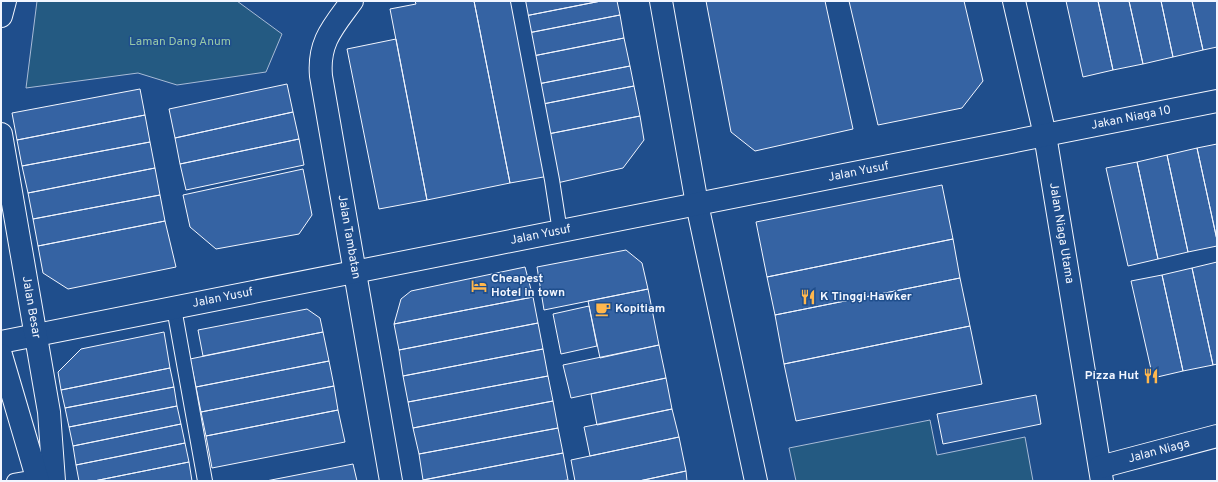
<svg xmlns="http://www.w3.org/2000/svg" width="1218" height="482" viewBox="0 0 1218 482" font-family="Overpass,sans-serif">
<rect width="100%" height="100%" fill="#1f4e8c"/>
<path fill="#245a82" stroke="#a8bbd7" d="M 37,1 L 237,1 L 282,34 L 266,72 L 177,85 L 138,73 L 26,88 Z
M 930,420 L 937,455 L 1025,437 L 1033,481 L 796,481 L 789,448 Z"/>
<path fill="#3563a3" stroke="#f2f6ff" d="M 415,1 L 474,1 L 510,183 L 427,200 L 390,9 L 416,4 Z
M 474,1 L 514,1 L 549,176 L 510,183 Z
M 522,1 L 601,1 L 525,16 Z
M 601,1 L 617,1 L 620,15 L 528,33 L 525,16 Z
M 706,1 L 825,1 L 853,129 L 755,151 L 731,132 Z
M 849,1 L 964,1 L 983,81 L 962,108 L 878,125 Z
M 1066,1 L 1098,1 L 1113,70 L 1083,77 Z
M 1098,1 L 1129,1 L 1143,64 L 1113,70 Z
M 1129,1 L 1161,1 L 1173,57 L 1143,64 Z
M 1161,1 L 1192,1 L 1203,50 L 1173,57 Z
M 1192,1 L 1217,1 L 1217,47 L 1203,50 Z
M 620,15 L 624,38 L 533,56 L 528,33 Z
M 624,38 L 630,66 L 538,84 L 533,56 Z
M 396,39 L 427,200 L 379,209 L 347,49 Z
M 630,66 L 634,86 L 543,104 L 538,84 Z
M 287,84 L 293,112 L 175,138 L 169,109 Z
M 634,86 L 640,116 L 548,134 L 543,104 Z
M 140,89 L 145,115 L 17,140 L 12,113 Z
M 293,112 L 299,139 L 180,164 L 175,138 Z
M 145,115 L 150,142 L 22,166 L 17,140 Z
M 640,116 L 644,140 L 623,168 L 557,183 L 548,134 Z
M 299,139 L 304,165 L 186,190 L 180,164 Z
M 150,142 L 155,168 L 28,193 L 22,166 Z
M 1217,144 L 1217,240 L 1197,148 Z
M 1197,148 L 1217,240 L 1217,246 L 1188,252 L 1167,155 Z
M 1167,155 L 1188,252 L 1158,259 L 1137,162 Z
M 1137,162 L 1158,259 L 1128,266 L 1106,168 Z
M 155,168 L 160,195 L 33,219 L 28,193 Z
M 303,169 L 312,215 L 299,234 L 216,249 L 190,227 L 183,195 Z
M 942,185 L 953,239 L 767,277 L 756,222 Z
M 160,195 L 165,221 L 38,246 L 33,219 Z
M 165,221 L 176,267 L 68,289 L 43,273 L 38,246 Z
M 953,239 L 960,278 L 775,315 L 767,277 Z
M 626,250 L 642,263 L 648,289 L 544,310 L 537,267 Z
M 1217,262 L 1217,364 L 1213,365 L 1192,268 Z
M 525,267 L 533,297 L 394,324 L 401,299 L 411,291 Z
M 1192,268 L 1213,365 L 1183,371 L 1162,275 Z
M 1162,275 L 1183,371 L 1153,378 L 1131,281 Z
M 960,278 L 970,326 L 784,364 L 775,315 Z
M 648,289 L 659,345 L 600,358 L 588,301 Z
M 533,297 L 538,323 L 399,350 L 394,324 Z
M 589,306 L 597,346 L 561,354 L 553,314 Z
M 307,309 L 320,318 L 323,332 L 203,356 L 198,330 Z
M 538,323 L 543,349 L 403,376 L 399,350 Z
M 970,326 L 982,384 L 796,421 L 784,364 Z
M 164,332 L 170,368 L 61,390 L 58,372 L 81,349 Z
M 323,332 L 329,361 L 196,387 L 190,359 Z
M 659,345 L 666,378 L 571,398 L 563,365 Z
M 543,349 L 548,376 L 408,402 L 403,376 Z
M 329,361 L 334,386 L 201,412 L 196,387 Z
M 170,368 L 174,387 L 65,408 L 61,390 Z
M 548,376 L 553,401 L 413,428 L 408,402 Z
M 666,378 L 672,409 L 597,425 L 591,394 Z
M 334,386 L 338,410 L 206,436 L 201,412 Z
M 174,387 L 177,406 L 69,427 L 65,408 Z
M 1036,395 L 1041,424 L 943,444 L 937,414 Z
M 553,401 L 558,428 L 419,454 L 413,428 Z
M 177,406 L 181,424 L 73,446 L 69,427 Z
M 672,409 L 679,437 L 590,456 L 584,427 Z
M 338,410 L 345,442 L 212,468 L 206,436 Z
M 181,424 L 185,443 L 76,465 L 73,446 Z
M 558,428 L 563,453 L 423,480 L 419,454 Z
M 679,437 L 686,471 L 639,481 L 575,481 L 571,460 Z
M 185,443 L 189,462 L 94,481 L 79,481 L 76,465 Z
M 563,453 L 568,480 L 560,481 L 424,481 L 423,480 Z
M 189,462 L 192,481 L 94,481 Z
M 353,464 L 357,481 L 266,481 Z
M 686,471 L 687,481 L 639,481 Z"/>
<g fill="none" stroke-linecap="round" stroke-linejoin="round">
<defs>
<path id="lane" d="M 518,1 L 552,180 L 560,232
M 174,308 L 205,481
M 14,481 L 37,477"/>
<g id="street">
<path id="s1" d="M 352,1 C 333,27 318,42 321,76 L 391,481"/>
<path d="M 661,1 L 697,204 L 756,481"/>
<path id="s2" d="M 1014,1 L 1045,135 L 1102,481"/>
<path id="s3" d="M 1,342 L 1217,101"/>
<path id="s4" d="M 1100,467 L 1217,436"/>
</g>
<g id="highway">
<path d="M 1,16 L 5,1"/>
<path id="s5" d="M 1,134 L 49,412 L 54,481"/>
<path d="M 1,355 L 38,481"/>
</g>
</defs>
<use href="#lane" stroke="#f2f6ff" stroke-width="16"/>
<use href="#street" stroke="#f2f6ff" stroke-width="24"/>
<use href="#highway" stroke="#f2f6ff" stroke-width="24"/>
<use href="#lane" stroke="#1f4e8c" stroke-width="14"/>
<use href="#street" stroke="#1f4e8c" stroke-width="22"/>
<use href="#highway" stroke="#1f4e8c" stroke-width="22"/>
</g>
<defs>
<symbol id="hotel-bare" viewBox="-9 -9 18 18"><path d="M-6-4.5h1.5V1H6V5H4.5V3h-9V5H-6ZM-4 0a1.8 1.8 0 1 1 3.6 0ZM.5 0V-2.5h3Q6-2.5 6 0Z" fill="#ffb74d" stroke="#1f4e8c" stroke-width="2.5" paint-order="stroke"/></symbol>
<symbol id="restaurant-bare" viewBox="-9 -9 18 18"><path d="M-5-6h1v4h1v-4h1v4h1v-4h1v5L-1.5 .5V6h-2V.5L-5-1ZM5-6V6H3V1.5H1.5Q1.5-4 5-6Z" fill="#ffb74d" stroke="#1f4e8c" stroke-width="2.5" paint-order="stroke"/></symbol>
<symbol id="cafe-bare" viewBox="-9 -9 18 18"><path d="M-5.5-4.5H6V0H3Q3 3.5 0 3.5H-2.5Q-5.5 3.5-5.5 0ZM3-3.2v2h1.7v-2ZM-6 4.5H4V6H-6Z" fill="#ffb74d" stroke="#1f4e8c" stroke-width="2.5" paint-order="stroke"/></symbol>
</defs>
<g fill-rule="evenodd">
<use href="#hotel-bare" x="468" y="275" width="22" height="22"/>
<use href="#restaurant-bare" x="797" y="286" width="22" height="22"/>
<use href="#cafe-bare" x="592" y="298" width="22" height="22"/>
<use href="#restaurant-bare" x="1140" y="365" width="22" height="22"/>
</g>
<g text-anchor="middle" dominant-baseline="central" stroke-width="3" stroke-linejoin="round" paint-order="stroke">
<g font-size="12" fill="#97c8a6" stroke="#1f4e8c">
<text x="180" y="42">Laman Dang Anum</text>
</g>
<g font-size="12" fill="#f2f6ff" stroke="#1f4e8c">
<text stroke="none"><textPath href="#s3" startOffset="1152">Jakan Niaga 10</textPath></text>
<text stroke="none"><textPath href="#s3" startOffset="874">Jalan Yusuf</textPath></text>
<text stroke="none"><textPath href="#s2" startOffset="237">Jalan Niaga Utama</textPath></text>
<text stroke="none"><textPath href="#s3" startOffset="550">Jalan Yusuf</textPath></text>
<text stroke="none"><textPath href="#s1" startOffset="247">Jalan Tambatan</textPath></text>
<text stroke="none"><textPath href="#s3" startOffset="226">Jalan Yusuf</textPath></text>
<text stroke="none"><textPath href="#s5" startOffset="176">Jalan Besar</textPath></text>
<text stroke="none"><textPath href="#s4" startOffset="61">Jalan Niaga</textPath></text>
</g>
<g font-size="12" font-weight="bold" fill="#f2f6ff" stroke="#1f4e8c" text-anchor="start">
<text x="491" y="279">Cheapest<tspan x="491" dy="14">Hotel in town</tspan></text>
<text x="820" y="297">K Tinggi Hawker</text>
<text x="615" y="309">Kopitiam</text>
<text x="1139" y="376" text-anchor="end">Pizza Hut</text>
</g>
</g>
<rect width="1218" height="482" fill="none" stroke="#f2f6ff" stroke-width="4"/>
</svg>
